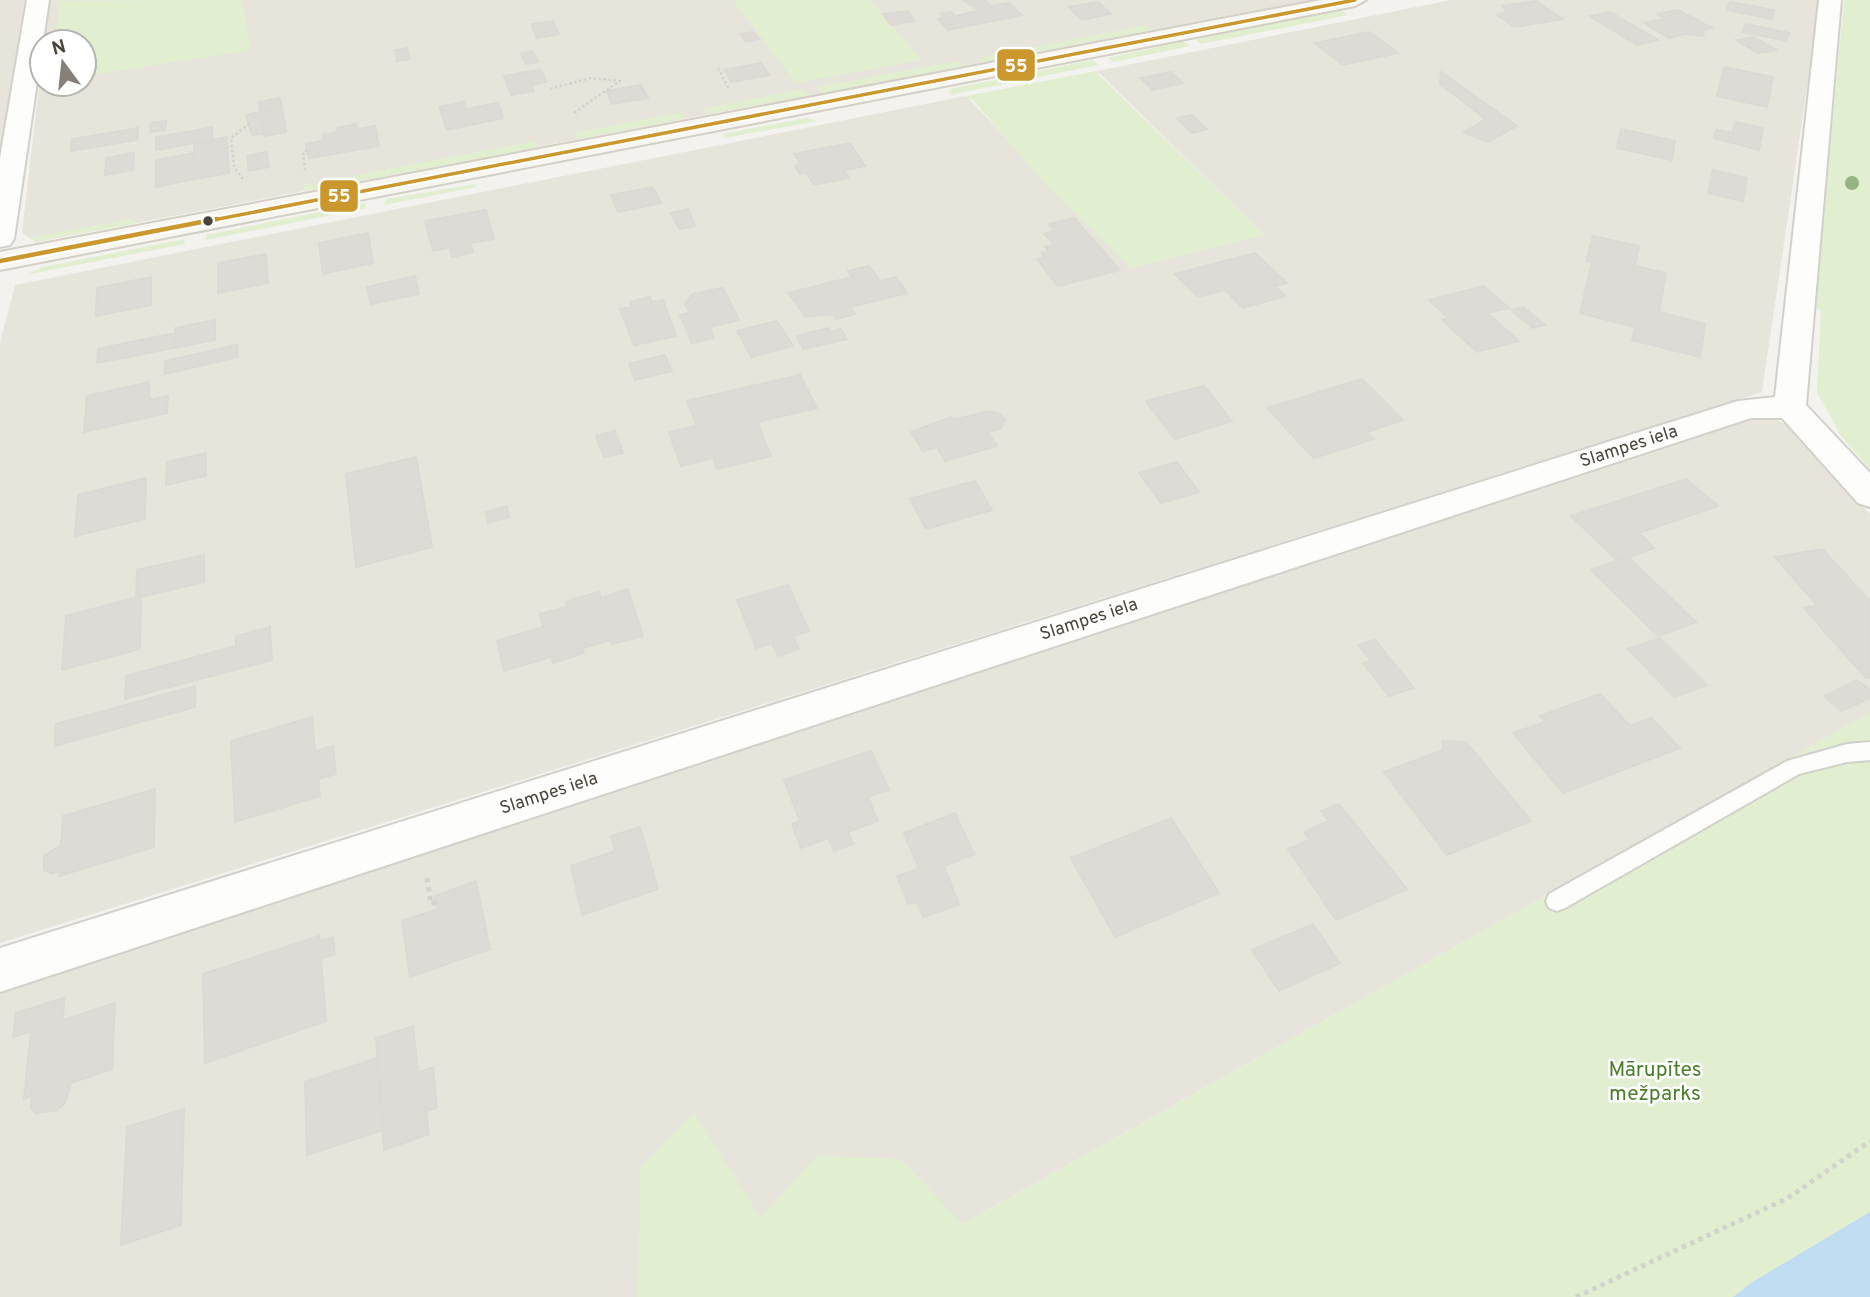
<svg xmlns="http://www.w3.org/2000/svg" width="1870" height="1297" viewBox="0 0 1870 1297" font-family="Overpass,sans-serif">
<rect width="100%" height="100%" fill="#f4f2ee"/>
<path fill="#e7e4dc" d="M 0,0 L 25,0 L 0,165 Z
M 49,0 L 1311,0 L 36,242 L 22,233 L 42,61 L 42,84 L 84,84 L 84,42 L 44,42 Z
M 1451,0 L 1820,0 L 1762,392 L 0,943 L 0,343 L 15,285 L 966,96 L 1131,268 L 1264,235 L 1097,71 Z
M 1759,417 L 1776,419 L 1791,428 L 1870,514 L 1870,713 L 833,1297 L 0,1297 L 0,987 Z"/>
<path fill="#e1eecf" d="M 242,0 L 251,50 L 84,76 L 84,42 L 55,42 L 60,1 Z
M 733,0 L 870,0 L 921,60 L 796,83 Z
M 1844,0 L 1870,0 L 1870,469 L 1841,436 L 1817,392 L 1821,310 L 1816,308 L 1822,192 L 1826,192 Z
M 1341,10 L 1348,15 L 1201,44 L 1195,39 Z
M 1146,25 L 1150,30 L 982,62 L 977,58 Z
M 1183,41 L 1190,46 L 1113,62 L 1108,58 Z
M 1093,60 L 1099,65 L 949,95 L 950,89 Z
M 959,61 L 963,66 L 822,93 L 816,87 Z
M 1097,71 L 1099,75 L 1264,235 L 1131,268 L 1045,184 L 973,100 L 966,96 Z
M 802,89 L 809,95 L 708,114 L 704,111 L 705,108 Z
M 682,112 L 686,118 L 577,139 L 575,133 Z
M 806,118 L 818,121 L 725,138 L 722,134 Z
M 535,141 L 538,146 L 535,148 L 305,191 L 303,185 Z
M 476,184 L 477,187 L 384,205 L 386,199 Z
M 365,203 L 366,208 L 206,240 L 206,235 Z
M 134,218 L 134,224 L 37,241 L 29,238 Z
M 184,239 L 185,244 L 25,275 L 43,267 Z
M 1870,713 L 1870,1297 L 638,1297 L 640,1168 L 694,1113 L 761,1218 L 816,1156 L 900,1159 L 963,1224 Z"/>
<path fill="#c0ddf1" d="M 1870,1212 L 1870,1297 L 1733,1297 L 1754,1281 Z"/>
<path fill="#dedbd6" stroke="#dcd9d4" stroke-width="2" d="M 963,0 L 985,0 L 1004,19 L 948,30 L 938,19 L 944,18 L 941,14 L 951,12 L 955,16 L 980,11 Z
M 1536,1 L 1563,19 L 1515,27 L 1497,15 L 1508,12 L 1502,6 Z
M 1098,2 L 1111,14 L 1082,20 L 1069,7 Z
M 1730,2 L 1774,10 L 1772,19 L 1727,10 Z
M 1009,3 L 1022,15 L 1004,19 L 991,6 Z
M 1678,10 L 1712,28 L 1702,31 L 1704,35 L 1701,36 L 1685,34 L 1669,38 L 1644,23 L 1665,19 L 1657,14 Z
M 908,11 L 915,21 L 891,25 L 883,14 Z
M 1610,12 L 1658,40 L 1637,45 L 1590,16 Z
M 553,21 L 559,34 L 537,38 L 531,24 Z
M 1746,24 L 1789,33 L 1786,41 L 1743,32 Z
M 753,32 L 759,39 L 746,42 L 740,34 Z
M 1369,32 L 1398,53 L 1343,65 L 1315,43 Z
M 1754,37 L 1776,50 L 1758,53 L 1736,40 Z
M 407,48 L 410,59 L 397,61 L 395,50 Z
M 533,51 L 538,62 L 526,64 L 521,53 Z
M 761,63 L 769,75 L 732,82 L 724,70 Z
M 1724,67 L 1773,77 L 1767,107 L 1717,96 Z
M 541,70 L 546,82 L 531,85 L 526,72 Z
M 526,72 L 534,91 L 511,95 L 504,76 Z
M 1171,72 L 1183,83 L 1153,90 L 1140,78 Z
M 1441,72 L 1517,126 L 1488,142 L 1464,132 L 1486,119 L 1440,84 Z
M 641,85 L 648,98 L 612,104 L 606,91 Z
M 280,98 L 282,108 L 260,112 L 259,102 Z
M 464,102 L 466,109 L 498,103 L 503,118 L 447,130 L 439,107 Z
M 282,108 L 286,132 L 264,136 L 260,112 Z
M 260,112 L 264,133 L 252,135 L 246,115 Z
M 1192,115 L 1207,129 L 1192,133 L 1177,118 Z
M 166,121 L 165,130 L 150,132 L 151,123 Z
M 1735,122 L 1763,128 L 1759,150 L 1714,138 L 1716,130 L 1733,133 Z
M 356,124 L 358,129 L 375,126 L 379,146 L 309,158 L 306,144 L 324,140 L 323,135 L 338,132 L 337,128 Z
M 212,127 L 212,140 L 189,144 L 188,132 Z
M 138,128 L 137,140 L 71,151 L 72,139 Z
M 1621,129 L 1675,141 L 1672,160 L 1617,148 Z
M 188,132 L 189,144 L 156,150 L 156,137 Z
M 227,137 L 229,173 L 195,179 L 194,144 Z
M 850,143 L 865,166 L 844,170 L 849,178 L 814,185 L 806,173 L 800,174 L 795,166 L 801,164 L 794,154 Z
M 267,152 L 269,167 L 249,171 L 247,156 Z
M 134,153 L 133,170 L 105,175 L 106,158 Z
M 194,153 L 195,179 L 156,187 L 156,160 Z
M 1713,170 L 1747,178 L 1743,201 L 1708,193 Z
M 653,187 L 661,203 L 618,212 L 611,195 Z
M 688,209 L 695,226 L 679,229 L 671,213 Z
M 486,210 L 494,239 L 470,243 L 473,252 L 452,257 L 450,247 L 433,251 L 425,221 Z
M 1074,218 L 1120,270 L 1058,286 L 1037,259 L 1045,257 L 1042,253 L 1049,252 L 1045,247 L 1054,245 L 1044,234 L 1055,231 L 1049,224 Z
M 368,233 L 373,263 L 323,274 L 319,243 Z
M 1593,236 L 1639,246 L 1635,266 L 1666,273 L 1659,312 L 1705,324 L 1700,357 L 1632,340 L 1635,327 L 1580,313 L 1592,262 L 1586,261 Z
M 1255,253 L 1287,283 L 1274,286 L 1285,296 L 1243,308 L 1225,290 L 1198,297 L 1175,274 Z
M 266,254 L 268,283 L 218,293 L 218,263 Z
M 869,266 L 880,281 L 896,277 L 907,293 L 850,307 L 855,314 L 836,319 L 833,314 L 806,317 L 788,293 L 852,277 L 848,271 Z
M 415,276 L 419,294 L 371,304 L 367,287 Z
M 151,277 L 151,305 L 96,316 L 97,288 Z
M 1484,286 L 1509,308 L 1487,313 L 1519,341 L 1477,352 L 1442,320 L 1448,318 L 1429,300 Z
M 723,288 L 739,320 L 709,327 L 714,338 L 692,343 L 680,315 L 690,313 L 685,304 L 693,294 Z
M 650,297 L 652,302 L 663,300 L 676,336 L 634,345 L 620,309 L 632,307 L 630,302 Z
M 1523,307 L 1545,325 L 1533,328 L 1511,310 Z
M 215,320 L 215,340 L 174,348 L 175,328 Z
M 777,321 L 793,346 L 751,357 L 737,331 Z
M 828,328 L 830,332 L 841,329 L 847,339 L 803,349 L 797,336 Z
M 175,333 L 174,348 L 124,358 L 126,343 Z
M 126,343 L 124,358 L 97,363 L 98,349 Z
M 237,345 L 238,357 L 165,374 L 165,361 Z
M 665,355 L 672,371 L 635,380 L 629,364 Z
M 800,375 L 817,408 L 757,422 L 771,456 L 717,469 L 713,458 L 681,466 L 669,432 L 697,426 L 687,401 Z
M 1362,379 L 1403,420 L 1367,432 L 1374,439 L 1314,458 L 1267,408 Z
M 149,382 L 149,400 L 168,396 L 167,413 L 84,432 L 87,396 Z
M 1204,386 L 1232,421 L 1175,439 L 1146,401 Z
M 989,411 L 998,413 L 1005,419 L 1001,429 L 988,432 L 997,446 L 945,461 L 937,447 L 923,451 L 911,432 L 951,417 L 953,420 Z
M 615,431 L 623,453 L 604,457 L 596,436 Z
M 206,453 L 206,476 L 166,485 L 167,462 Z
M 416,457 L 432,547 L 356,567 L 346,474 Z
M 1177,462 L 1199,492 L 1161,503 L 1139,473 Z
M 146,478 L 145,519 L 75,536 L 78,495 Z
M 1686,479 L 1718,506 L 1639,533 L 1654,548 L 1618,561 L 1571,516 Z
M 975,481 L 992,510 L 926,529 L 910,499 Z
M 507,506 L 509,517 L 488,523 L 486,512 Z
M 1822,549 L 1870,601 L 1870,678 L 1866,678 L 1804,608 L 1817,605 L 1775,557 Z
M 204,555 L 204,582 L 136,598 L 137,570 Z
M 1628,557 L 1696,622 L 1658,636 L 1591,570 Z
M 788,585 L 809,631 L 793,636 L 799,649 L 778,656 L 772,643 L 756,648 L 737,600 Z
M 628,589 L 643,636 L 612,644 L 611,640 L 582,648 L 584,653 L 553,663 L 551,657 L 504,671 L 497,641 L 543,627 L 540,614 L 567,607 L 565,602 L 599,592 L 601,598 Z
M 141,596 L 140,649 L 62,670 L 66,616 Z
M 270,627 L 272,660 L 125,699 L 126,676 L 236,646 L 236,636 Z
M 1660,638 L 1707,685 L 1674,697 L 1628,649 Z
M 1375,640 L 1414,688 L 1389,696 L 1363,663 L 1371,661 L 1359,645 Z
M 1857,680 L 1870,690 L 1870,698 L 1842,711 L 1824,696 Z
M 195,686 L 195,707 L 55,746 L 56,724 Z
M 1600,694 L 1630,726 L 1651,718 L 1680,748 L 1563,793 L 1513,733 L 1545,722 L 1540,716 Z
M 312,717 L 315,751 L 333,746 L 336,774 L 318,779 L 320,796 L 235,822 L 231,741 Z
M 1442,741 L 1466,742 L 1531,821 L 1447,855 L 1384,772 L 1443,750 Z
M 871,751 L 889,790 L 868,797 L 878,821 L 848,832 L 853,844 L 834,851 L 829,838 L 801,848 L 792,824 L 800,821 L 784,780 Z
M 155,789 L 154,847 L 59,876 L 60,871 L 52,874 L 44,870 L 44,856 L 61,845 L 63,816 Z
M 1339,804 L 1407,889 L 1336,920 L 1288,849 L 1310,840 L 1304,832 L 1329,821 L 1321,811 Z
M 955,813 L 974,854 L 944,866 L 959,905 L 923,917 L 917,902 L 908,904 L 897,876 L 919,869 L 904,833 Z
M 1171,818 L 1219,893 L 1115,937 L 1071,858 Z
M 640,827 L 658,889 L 582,915 L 571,866 L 615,851 L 611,836 Z
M 476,881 L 490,949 L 410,977 L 402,921 L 438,909 L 435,896 Z
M 1313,924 L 1340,963 L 1279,991 L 1252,950 Z
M 319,936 L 320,941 L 333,937 L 335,954 L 321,959 L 326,1021 L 205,1063 L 203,974 Z
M 64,998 L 63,1021 L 13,1037 L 16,1013 Z
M 115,1003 L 112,1069 L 71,1083 L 65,1103 L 57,1110 L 35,1113 L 31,1108 L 31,1096 L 24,1099 L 31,1031 Z
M 413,1026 L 418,1073 L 433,1067 L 437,1108 L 426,1111 L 429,1134 L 384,1150 L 376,1038 Z
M 377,1058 L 383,1130 L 307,1155 L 305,1082 Z
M 184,1109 L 181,1225 L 121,1245 L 127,1127 Z"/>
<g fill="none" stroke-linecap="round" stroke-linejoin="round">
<defs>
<path id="service" d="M 1870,742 L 1870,760 L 1847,762 L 1799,774 L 1565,908 L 1557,911 L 1549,908 L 1546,901 L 1549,894 L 1787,761 L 1847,744 Z"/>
<path id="minor" d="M 27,0 L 49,0 L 14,239 L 10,245 L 0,247 L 0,158 Z
M 1819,0 L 1841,0 L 1806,405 L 1870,473 L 1870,507 L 1858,503 L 1782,418 L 1751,418 L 0,992 L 0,948 L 1738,401 L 1775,397 Z"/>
<path id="secondary" d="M 1321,0 L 1366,0 L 1355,6 L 0,270 L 0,252 Z"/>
</defs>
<use href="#service" stroke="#d2d0cb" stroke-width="4"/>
<use href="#minor" stroke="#d2d0cb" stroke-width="4"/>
<use href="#secondary" stroke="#d3cfc5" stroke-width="4"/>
<path stroke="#d3d2cc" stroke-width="2.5" stroke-dasharray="2.5 2.5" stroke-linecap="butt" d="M 718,68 L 729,89
M 550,89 L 590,78 L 620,81 L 575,112 L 577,116
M 305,170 L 303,152 L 307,150
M 243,179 L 234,167 L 231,138 L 249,124"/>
<path stroke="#d3d2cc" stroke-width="5" stroke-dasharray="4.5 4.5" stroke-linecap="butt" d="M 427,878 L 431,904 L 436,902
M 1576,1297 L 1788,1198 L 1870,1141"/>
<use href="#service" fill="#fdfdfc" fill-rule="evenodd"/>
<use href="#minor" fill="#fdfdfc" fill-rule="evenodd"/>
<use href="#secondary" fill="#f7f6f1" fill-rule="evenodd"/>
<defs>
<path id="bus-1-far1" d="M 208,221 L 1355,0"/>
<path id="bus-1" d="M 0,261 L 217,219"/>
</defs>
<use href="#bus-1-far1" stroke="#fff" stroke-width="7"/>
<use href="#bus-1" stroke="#fff" stroke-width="9"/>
<use href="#bus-1-far1" stroke="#ca982c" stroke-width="3.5"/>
<use href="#bus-1" stroke="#ca982c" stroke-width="4.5"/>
</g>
<circle fill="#96b382" cx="1852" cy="183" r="7"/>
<circle fill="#4b4439" stroke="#fff" stroke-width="2.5" cx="208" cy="221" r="6"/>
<g text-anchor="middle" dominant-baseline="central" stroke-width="5" stroke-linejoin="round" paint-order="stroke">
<g font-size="18" fill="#4b4439" stroke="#fff">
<text transform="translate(1629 447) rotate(-18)">Slampes iela</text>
<text transform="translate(1089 620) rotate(-18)">Slampes iela</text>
<text transform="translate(549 794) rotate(-18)">Slampes iela</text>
</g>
<g font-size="21" fill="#4a7f2a" stroke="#fff">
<text x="1655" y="1070">Mārupītes<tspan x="1655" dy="24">mežparks</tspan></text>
</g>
</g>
<g stroke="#fff" stroke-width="2.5">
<rect x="996" y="48" width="40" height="34" rx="7" fill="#ca982c"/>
<rect x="319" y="179" width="40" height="34" rx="7" fill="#ca982c"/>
</g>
<g font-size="19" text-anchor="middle" font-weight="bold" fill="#fff">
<text x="1016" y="72">55</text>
<text x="339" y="202">55</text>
</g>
<g transform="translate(63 63) rotate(345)"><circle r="33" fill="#ffffff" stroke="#b7b4b0" stroke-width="2"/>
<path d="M0-5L12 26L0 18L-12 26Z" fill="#868178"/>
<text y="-10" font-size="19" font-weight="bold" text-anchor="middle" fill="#4b4439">N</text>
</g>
</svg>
